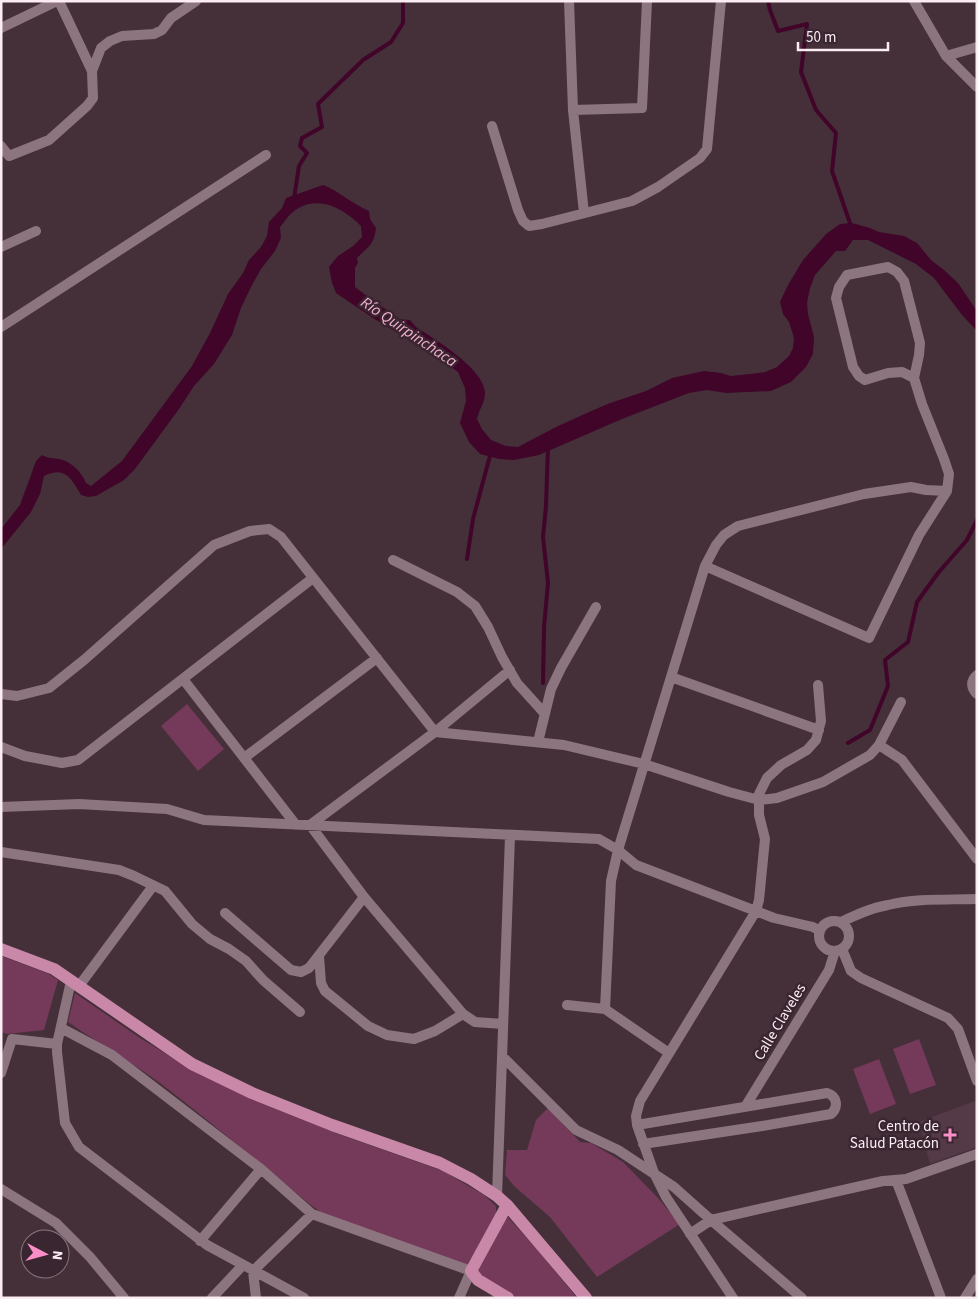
<svg xmlns="http://www.w3.org/2000/svg" width="978" height="1299" viewBox="0 0 978 1299" font-family="'Source Sans 3',sans-serif">
<rect width="100%" height="100%" fill="#45303a"/>
<path fill="#543947" d="M 975,1101 L 977,1107 L 977,1147 L 930,1164 L 919,1122 Z"/>
<path fill="#753959" d="M 187,704 L 224,749 L 198,771 L 161,726 Z
M 1,956 L 47,973 L 58,980 L 44,1030 L 7,1034 L 1,1032 Z
M 75,993 L 140,1038 L 201,1075 L 338,1134 L 443,1171 L 484,1195 L 496,1206 L 496,1219 L 467,1265 L 326,1216 C 307,1203 290,1188 273,1173 C 235,1143 198,1112 160,1083 C 130,1061 98,1043 68,1022 Z
M 919,1039 L 936,1085 L 910,1094 L 893,1049 Z
M 879,1059 L 896,1104 L 870,1114 L 853,1069 Z
M 548,1108 L 580,1142 L 591,1143 L 623,1162 L 658,1198 L 680,1224 L 597,1277 L 550,1217 L 514,1186 L 505,1175 L 507,1150 L 527,1150 L 536,1120 Z
M 506,1215 L 535,1247 L 577,1298 L 516,1298 L 480,1276 L 476,1271 Z"/>
<path fill="#400529" d="M 323,185 C 339,191 352,204 369,211 L 370,219 L 376,228 C 374,245 368,247 357,258 L 358,263 L 355,268 L 355,287 L 376,303 L 392,313 L 399,319 L 410,320 L 416,327 C 434,339 485,369 485,393 C 485,403 479,409 477,419 L 482,429 L 491,440 L 506,446 L 518,447 L 556,427 L 589,412 L 610,403 L 646,391 L 672,378 L 704,371 L 721,373 L 731,376 L 750,374 L 765,372 L 777,367 L 789,356 L 793,348 L 794,338 L 789,322 L 783,314 L 780,302 L 788,285 L 803,260 L 826,234 L 840,224 L 852,223 L 870,228 L 879,232 L 904,236 L 917,243 L 931,260 L 944,270 L 958,283 L 977,311 L 977,331 L 962,315 L 934,278 L 916,264 L 868,240 L 853,240 L 845,251 L 836,251 L 815,275 L 810,288 L 807,303 L 808,314 L 814,337 L 813,354 L 806,367 L 791,382 L 771,391 L 726,393 L 707,390 L 689,393 L 622,419 L 539,455 L 514,460 L 499,459 L 480,454 L 469,442 L 460,423 L 466,401 L 465,388 L 458,372 L 443,361 L 373,318 L 336,293 L 332,283 L 329,267 L 338,256 L 353,246 L 362,237 L 361,226 C 344,209 320,195 297,209 C 290,213 285,221 280,227 L 281,238 L 275,251 L 261,269 L 252,285 L 241,308 L 232,335 L 214,364 L 194,386 L 179,409 L 135,469 L 124,480 L 96,496 L 88,497 L 81,495 C 71,478 65,466 44,476 L 40,494 L 31,512 L 1,549 L 1,529 L 20,505 L 36,461 L 42,455 C 51,460 55,457 63,460 C 74,464 82,473 86,483 L 91,486 L 122,461 L 192,366 L 210,333 L 228,294 L 243,273 L 249,260 L 261,247 L 267,236 L 269,222 L 282,208 L 286,198 Z"/>
<g fill="none" stroke-linecap="round" stroke-linejoin="round">
<path stroke="#400529" stroke-width="4" d="M 768,1 L 770,10 L 778,31 L 807,24 L 801,72 L 816,110 L 836,133 L 832,171 L 851,226
M 294,198 L 299,166 L 307,153 L 300,146 L 302,138 L 322,127 L 318,104 L 363,60 L 391,42 L 403,23 L 403,1
M 467,559 L 473,519 L 491,452
M 543,683 L 544,627 L 548,583 L 543,537 L 546,506 L 548,446
M 848,743 L 870,730 L 888,686 L 885,660 L 908,642 L 917,602 L 938,573 L 967,540 L 977,520"/>
<path stroke="#8d7580" stroke-width="10" d="M 59,1 L 92,71
M 569,1 L 573,110 L 584,213
M 914,1 L 946,56 L 977,87
M 1,28 L 57,1
M 946,56 L 977,47
M 573,110 L 642,108 L 647,1
M 492,126 L 518,210 L 523,221 L 529,226 L 542,224 L 632,201 L 658,187 L 700,158 L 707,149 L 721,1
M 1,146 L 9,156 L 49,140 L 87,106 L 93,98 L 92,71 L 101,48 L 110,41 L 122,36 L 154,34 L 162,30 L 171,18 L 196,1
M 1,247 L 36,231
M 1,327 L 266,155
M 393,560 L 457,592 L 475,606 L 488,627 L 502,657 L 517,683 L 545,714
M 705,566 L 869,638 L 919,535 L 947,491 L 949,474 L 944,459 L 922,404 L 914,378 L 919,355 L 920,343 L 904,281 L 897,272 L 888,267 L 847,275 L 839,287 L 836,298 L 853,367 L 859,376 L 865,380 L 888,373 L 902,372 L 914,378
M 510,670 L 435,732 L 564,745 L 644,764 L 729,792 L 759,800 L 777,798 L 823,782 L 870,755 L 879,745 L 901,702
M 977,675 C 970,681 971,688 977,694
M 671,677 L 819,730
M 183,679 L 296,825
M 1,694 L 17,696 L 49,688 L 84,660 L 214,545 L 250,531 L 269,529 L 281,537 L 435,732 L 310,825 L 364,897 L 463,1014 L 475,1022 L 503,1024
M 538,742 L 551,689 L 561,668 L 596,607
M 879,745 L 902,760 L 977,859
M 1,747 L 25,756 L 62,763 L 78,760 L 313,578
M 244,758 L 377,658
M 1,807 L 79,804 L 167,809 L 204,820 L 599,839 L 618,850 L 636,865 L 774,918 L 813,927 L 820,931
M 1,852 L 119,870 L 134,876 L 165,891 L 192,924 L 210,939 L 229,949 L 246,961 L 263,980 L 300,1012
M 225,913 L 291,970 L 301,972 L 309,968 L 364,897
M819 936a15 15 0 1 1 30 0a15 15 0 1 1-30 0Z
M 841,922 C 856,915 871,908 888,905 C 917,898 947,900 977,899
M 842,949 L 851,971 L 861,978 L 948,1018 L 958,1029 L 977,1081
M 319,956 L 321,983 L 325,991 L 368,1026 L 387,1035 L 414,1039 L 435,1031 L 463,1014
M 71,981 L 57,1044 L 57,1052 L 65,1123 L 79,1147 L 207,1245 L 304,1298
M 79,986 L 153,886
M 567,1005 L 605,1009
M 61,1028 L 112,1055 L 261,1169 L 312,1214 L 471,1271 L 459,1298
M 669,1053 L 605,1009 L 611,881 L 618,850 L 705,566 L 716,545 L 724,535 L 738,526 L 864,494 L 911,487 L 926,490 L 947,491
M 502,1056 L 576,1130 L 618,1150 L 674,1187 L 711,1220 L 802,1298
M 1,1073 L 12,1039 L 57,1044
M 745,1107 L 829,970 L 835,951
M 637,1125 L 827,1093 C 837,1096 839,1107 831,1114 L 762,1126 L 643,1144
M 896,1180 L 941,1298
M 1,1189 L 56,1223 L 90,1257 L 124,1298
M 497,1196 L 510,836
M 690,1234 L 711,1220 L 883,1181 L 906,1179 L 977,1154
M 200,1241 L 261,1169
M 212,1298 L 243,1265
M 256,1298 L 253,1271 L 312,1214
M 733,1298 L 666,1197 L 654,1173 L 637,1125 L 636,1116 L 640,1101 L 756,911 L 759,900 L 765,839 L 759,815 L 759,794 L 767,778 L 781,765 L 807,750 L 816,740 L 821,721 L 818,685
M 965,1298 L 977,1279"/>
<path stroke="#c988a8" stroke-width="12" d="M 1,949 L 54,969 L 192,1064 L 252,1093 L 332,1125 L 440,1163 L 471,1179 L 497,1196 L 507,1205 L 586,1298
M 507,1205 L 471,1271 L 478,1280 L 508,1298"/>
</g>
<path fill="#fa8fc7" stroke="#3a2630" stroke-width="2" d="M947.5 1127.5h5v5h5v5h-5v5h-5v-5h-5v-5h5z"/>
<g text-anchor="middle" dominant-baseline="central" stroke-width="5" stroke-linejoin="round" paint-order="stroke">
<g font-size="15" fill="#fcedf4" stroke="#3a2630">
<text transform="translate(780 1022) rotate(-59)">Calle Claveles</text>
</g>
<g font-size="15" fill="#fcedf4" stroke="#3a2630" text-anchor="end">
<text x="939" y="1126">Centro de<tspan x="939" dy="17">Salud Patacón</tspan></text>
</g>
<g font-size="16" font-style="italic" fill="#f4b0d1" stroke="#3a2630">
<text transform="translate(409 332) rotate(34)">Río Quirpinchaca</text>
</g>
</g>
<rect width="978" height="1299" fill="none" stroke="#fcedf4" stroke-width="5"/>
<g transform="translate(45 1254) rotate(96)"><circle r="24" fill="#3a2630" stroke="#88767e"/>
<path d="M0-4L9 19L0 12L-9 19Z" fill="#fa8fc7"/>
<text y="-8" font-size="14" font-weight="bold" text-anchor="middle" fill="#fcedf4">N</text>
</g>
<path d="M798 42v8h90v-8" fill="none" stroke="#fcedf4" stroke-width="2.5"/>
<text x="806" y="42" font-size="15" fill="#fcedf4" stroke="#3a2630" stroke-width="4" paint-order="stroke">50 m</text>
</svg>
